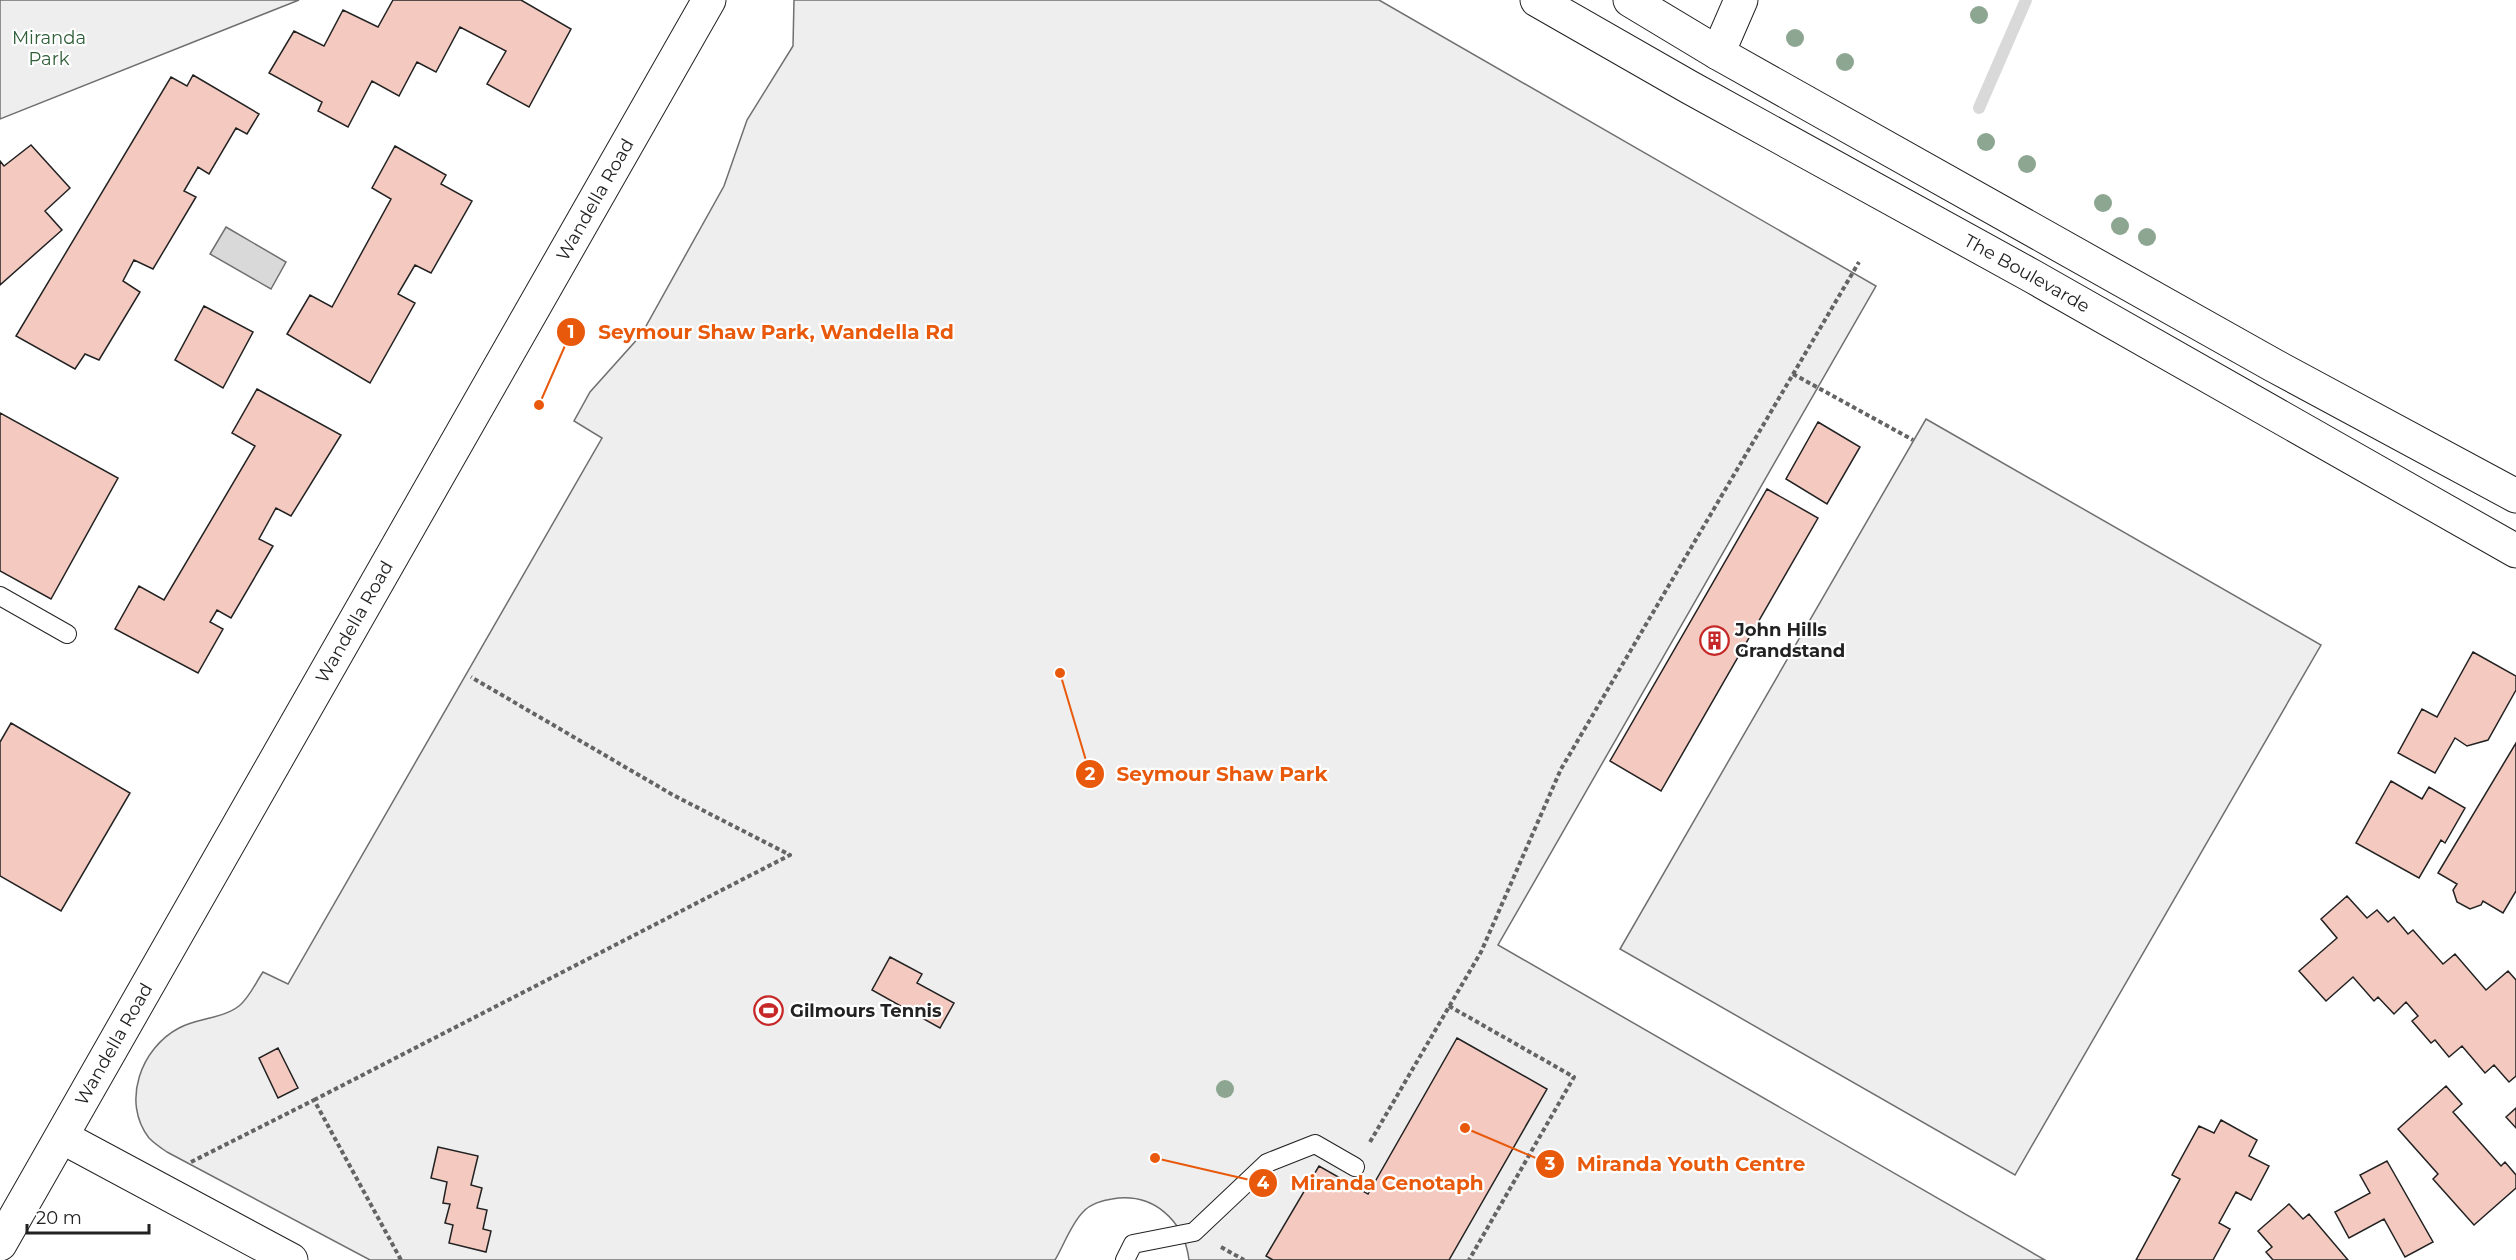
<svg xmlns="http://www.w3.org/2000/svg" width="2516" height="1260" viewBox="0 0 2516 1260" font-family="Montserrat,sans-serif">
<rect width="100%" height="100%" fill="#fff"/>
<path fill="#eee" stroke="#6f6f6f" stroke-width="1.5" d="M 0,0 L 299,0 L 0,119 Z
M 794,0 L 1379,0 L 1876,286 L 1498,945 L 2045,1260 L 1189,1260 C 1184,1220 1153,1192 1112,1199 C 1103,1200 1090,1204 1083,1212 C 1071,1224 1064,1245 1055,1260 L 370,1260 L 167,1152 C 161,1148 154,1143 149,1138 C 121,1102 141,1048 179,1028 C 197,1018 222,1019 239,1006 C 249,998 256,982 263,972 L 288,984 L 602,438 L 574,421 L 590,392 L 641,335 L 724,186 L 747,120 L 793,46 Z
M 1926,419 L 2321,645 L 2015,1175 L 1620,949 Z"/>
<path fill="#d9d9d9" stroke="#6f6f6f" stroke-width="1.5" d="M 226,227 L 286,262 L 271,289 L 210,254 Z"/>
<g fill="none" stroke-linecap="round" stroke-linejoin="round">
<path stroke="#d9d9d9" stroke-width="12" d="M 1979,108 L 2026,0"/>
</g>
<path fill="#f3c9c0" stroke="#222" stroke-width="1.5" d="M 393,0 L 521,0 L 571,29 L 529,107 L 487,84 L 506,51 L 460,27 L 436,72 L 417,62 L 399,96 L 372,81 L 348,127 L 318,111 L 322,102 L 269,73 L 294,31 L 324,46 L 343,10 L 378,27 Z
M 193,75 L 259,114 L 247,134 L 236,128 L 209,174 L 198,167 L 184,191 L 196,197 L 153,269 L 134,260 L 123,281 L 140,292 L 99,360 L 85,354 L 75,369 L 16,336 L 171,77 L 187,86 Z
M 31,145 L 70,188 L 45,211 L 62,230 L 0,285 L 0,161 L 4,166 Z
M 395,146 L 446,175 L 441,184 L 472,201 L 431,273 L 415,265 L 398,294 L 415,303 L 370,383 L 287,334 L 310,295 L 332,307 L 391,199 L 372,188 Z
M 204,306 L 253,332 L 223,388 L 175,360 Z
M 257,389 L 341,435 L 291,516 L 276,508 L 259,539 L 273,546 L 231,618 L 217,610 L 210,622 L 223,629 L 198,673 L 115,629 L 139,586 L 164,600 L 255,446 L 232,433 Z
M 0,413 L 118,478 L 51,599 L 0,571 Z
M 1818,422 L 1860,447 L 1827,504 L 1786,479 Z
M 1767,489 L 1818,518 L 1661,791 L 1610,761 Z
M 2473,652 L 2516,676 L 2516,690 L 2488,740 L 2467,746 L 2455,738 L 2435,773 L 2398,753 L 2422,709 L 2437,717 Z
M 11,723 L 130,793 L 61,911 L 0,876 L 0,742 Z
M 2516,743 L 2516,891 L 2503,913 L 2483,901 L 2481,905 L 2470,909 L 2457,902 L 2453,890 L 2457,884 L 2438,873 Z
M 2391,781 L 2422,799 L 2429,787 L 2465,808 L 2445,843 L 2441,840 L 2419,878 L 2356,843 Z
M 2347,896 L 2367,918 L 2377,910 L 2388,922 L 2394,917 L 2408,934 L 2413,930 L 2443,964 L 2455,954 L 2486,990 L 2508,971 L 2516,980 L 2516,1076 L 2509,1082 L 2494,1065 L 2485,1073 L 2462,1046 L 2449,1057 L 2435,1040 L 2431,1043 L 2412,1021 L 2418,1016 L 2406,1002 L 2394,1014 L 2378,997 L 2374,1001 L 2353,977 L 2326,1001 L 2299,971 L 2337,938 L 2321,919 Z
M 890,957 L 922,974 L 917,983 L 954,1003 L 940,1028 L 872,990 Z
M 1457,1038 L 1547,1089 L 1449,1260 L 1273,1260 L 1266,1256 L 1319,1166 L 1368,1194 Z
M 278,1048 L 298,1088 L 278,1098 L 259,1058 Z
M 2446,1086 L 2462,1104 L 2453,1112 L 2501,1166 L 2505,1162 L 2516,1175 L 2516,1188 L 2474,1225 L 2433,1179 L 2438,1174 L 2398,1129 Z
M 2516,1108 L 2516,1128 L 2506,1117 Z
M 2221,1120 L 2257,1140 L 2249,1156 L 2269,1166 L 2251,1200 L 2236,1192 L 2219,1223 L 2230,1229 L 2213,1260 L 2136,1260 L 2180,1179 L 2172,1175 L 2199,1126 L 2214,1133 Z
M 438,1147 L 478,1156 L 471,1185 L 482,1188 L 477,1208 L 487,1210 L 483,1229 L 491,1231 L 486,1252 L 449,1243 L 453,1225 L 445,1223 L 450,1204 L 443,1203 L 447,1182 L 431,1178 Z
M 2387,1161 L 2433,1242 L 2405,1257 L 2384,1219 L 2349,1238 L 2335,1212 L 2370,1193 L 2360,1175 Z
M 2289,1204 L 2303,1219 L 2309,1214 L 2348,1260 L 2273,1260 L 2266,1252 L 2272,1247 L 2258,1231 Z"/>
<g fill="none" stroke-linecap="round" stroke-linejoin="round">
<defs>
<path id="service" d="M 0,596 L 67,634
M 1125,1260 L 1133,1244 L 1194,1232 L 1267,1163 L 1315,1144 L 1355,1167"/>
<path id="minor" d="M 1718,53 L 1741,0
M 62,1137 L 291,1260"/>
<g id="tertiary">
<path id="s1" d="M 0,1244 L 709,0"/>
</g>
<g id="secondary">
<path id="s2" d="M 1537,0 L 1689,87 L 2032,276 L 2516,551"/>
<path d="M 1630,0 L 1718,53 L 2273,365 L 2516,496"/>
</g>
</defs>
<use href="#service" stroke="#222" stroke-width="20"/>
<use href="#minor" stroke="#222" stroke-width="35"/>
<use href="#tertiary" stroke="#222" stroke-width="35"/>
<use href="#secondary" stroke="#222" stroke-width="35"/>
<path stroke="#646464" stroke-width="4" stroke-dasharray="4.5 3" stroke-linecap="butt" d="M 1793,374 L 1913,440
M 1449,1006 L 1574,1077 L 1469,1260
M 314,1100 L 790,855 L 673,795 L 471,677
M 1370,1142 L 1481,952 L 1561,769 L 1859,262
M 191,1162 L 314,1100 L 401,1260
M 1221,1247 L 1244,1260"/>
<use href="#service" stroke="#fff" stroke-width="18"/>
<use href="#minor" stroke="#fff" stroke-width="33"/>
<use href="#tertiary" stroke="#fff" stroke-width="33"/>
<use href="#secondary" stroke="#fff" stroke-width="33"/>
</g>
<g fill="#8da692">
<circle cx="1979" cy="15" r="9"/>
<circle cx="1795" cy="38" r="9"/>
<circle cx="1845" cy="62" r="9"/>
<circle cx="1986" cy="142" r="9"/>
<circle cx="2027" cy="164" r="9"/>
<circle cx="2103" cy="203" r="9"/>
<circle cx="2120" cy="226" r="9"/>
<circle cx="2147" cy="237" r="9"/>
<circle cx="1225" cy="1089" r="9"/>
</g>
<defs>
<symbol id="building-ring" viewBox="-11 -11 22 22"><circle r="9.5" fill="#fff" stroke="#c62828" stroke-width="1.5"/><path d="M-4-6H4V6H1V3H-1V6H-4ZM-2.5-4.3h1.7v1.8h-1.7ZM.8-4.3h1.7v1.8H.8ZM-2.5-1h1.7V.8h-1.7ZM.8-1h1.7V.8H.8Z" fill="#c62828"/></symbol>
<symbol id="stadium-ring" viewBox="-11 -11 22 22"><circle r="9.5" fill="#fff" stroke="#c62828" stroke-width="1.5"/><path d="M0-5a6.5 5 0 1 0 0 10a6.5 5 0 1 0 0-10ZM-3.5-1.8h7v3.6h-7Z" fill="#c62828"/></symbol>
</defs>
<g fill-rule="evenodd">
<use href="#building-ring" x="1698" y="624" width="33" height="33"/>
<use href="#stadium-ring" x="752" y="994" width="33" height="33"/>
</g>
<g text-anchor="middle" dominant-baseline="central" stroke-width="4.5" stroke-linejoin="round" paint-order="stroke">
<g font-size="18" fill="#2f5e38" stroke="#fff">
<text x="49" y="38">Miranda<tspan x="49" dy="21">Park</tspan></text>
</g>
<g font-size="18" fill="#222" stroke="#fff">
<text stroke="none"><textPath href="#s1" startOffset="1202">Wandella Road</textPath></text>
<text stroke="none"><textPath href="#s2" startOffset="561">The Boulevarde</textPath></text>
<text stroke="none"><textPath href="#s1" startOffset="716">Wandella Road</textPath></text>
<text stroke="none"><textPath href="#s1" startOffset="230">Wandella Road</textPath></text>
</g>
<g font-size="18" font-weight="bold" fill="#222" stroke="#fff" text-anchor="start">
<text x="1735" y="630">John Hills<tspan x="1735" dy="21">Grandstand</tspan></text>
<text x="790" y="1011">Gilmours Tennis</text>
</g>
</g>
<path fill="none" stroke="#e8590c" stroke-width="2" d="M539 405L571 332M1060 673L1090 774M1465 1128L1550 1164M1155 1158L1263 1183"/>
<g fill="#e8590c" stroke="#fff" stroke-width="2">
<circle cx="539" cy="405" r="6"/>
<circle cx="1060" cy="673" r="6"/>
<circle cx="1465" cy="1128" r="6"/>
<circle cx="1155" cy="1158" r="6"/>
<circle cx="571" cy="332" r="15"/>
<circle cx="1090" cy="774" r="15"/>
<circle cx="1550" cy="1164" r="15"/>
<circle cx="1263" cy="1183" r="15"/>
</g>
<g font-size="18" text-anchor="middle" font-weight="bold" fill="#fff">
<text x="571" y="338">1</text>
<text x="1090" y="780">2</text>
<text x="1550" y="1170">3</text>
<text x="1263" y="1189">4</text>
</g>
<g font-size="20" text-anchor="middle" font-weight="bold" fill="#e8590c" stroke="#fff" stroke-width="4.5" stroke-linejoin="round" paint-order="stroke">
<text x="776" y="339">Seymour Shaw Park, Wandella Rd</text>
<text x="1222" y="781">Seymour Shaw Park</text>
<text x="1691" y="1171">Miranda Youth Centre</text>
<text x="1387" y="1190">Miranda Cenotaph</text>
</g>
<path d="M27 1224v9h122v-9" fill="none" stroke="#222222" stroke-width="3"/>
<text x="36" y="1224" font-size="18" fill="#222222" stroke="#ffffff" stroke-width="4.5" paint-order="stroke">20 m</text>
</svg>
